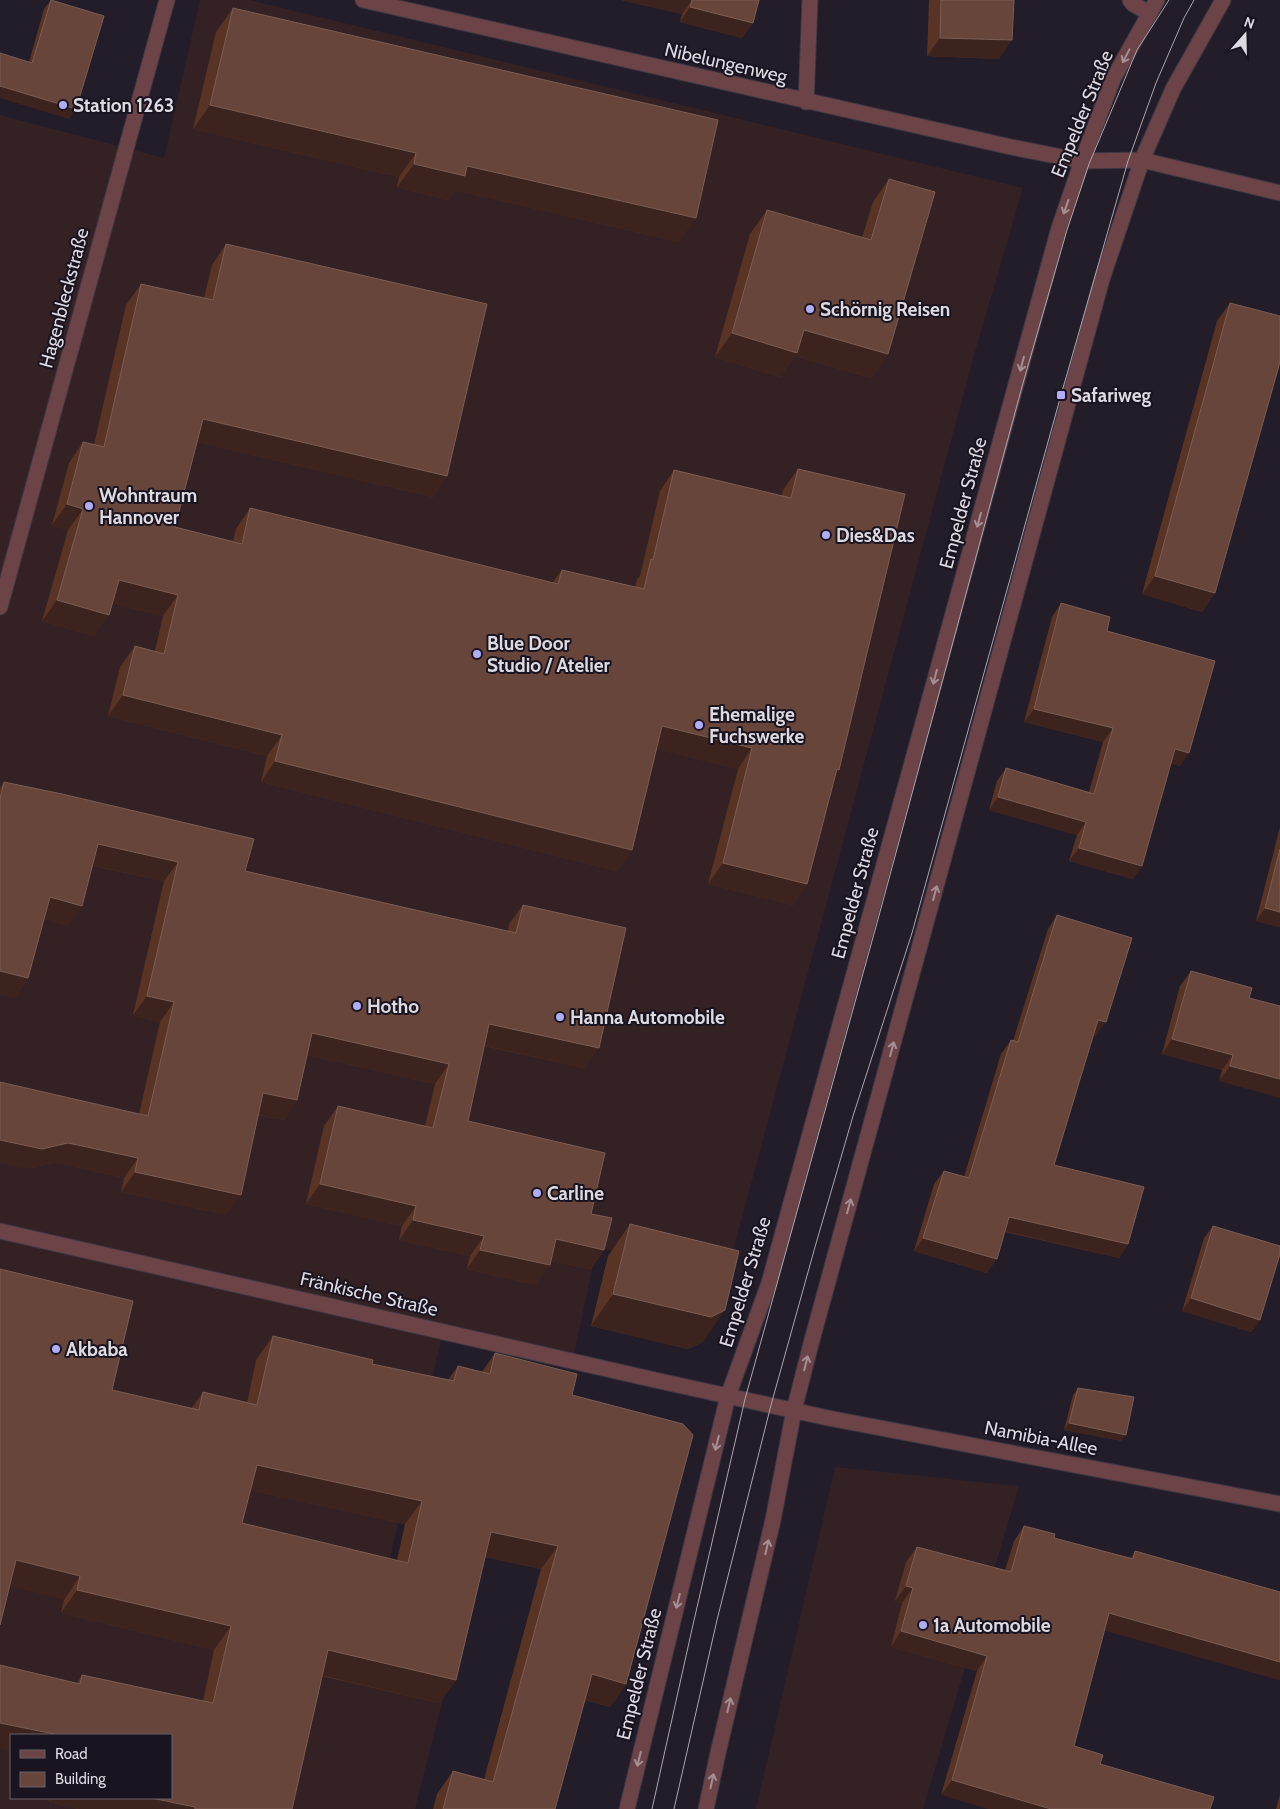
<svg xmlns="http://www.w3.org/2000/svg" width="1280" height="1809" viewBox="0 0 1280 1809" font-family="Cabin,sans-serif">
<rect width="100%" height="100%" fill="#221d29"/>
<path fill="#342123" fill-rule="evenodd" d="M 200,0 L 250,0 L 1023,188 L 973,359 L 726,1277 L 597,1247 L 571,1368 L 441,1340 L 388,1567 L 471,1588 L 415,1809 L 0,1809 L 0,115 L 164,158 ZM 11,1735 L 171,1735 L 171,1798 L 11,1798 Z
M 835,1467 L 1019,1486 L 923,1809 L 756,1809 Z"/>
<g fill="none" stroke-linecap="round" stroke-linejoin="round">
<defs>
<path id="minor" d="M 363,0 L 1011,147 L 1082,161 L 1142,160 L 1280,193
M 1130,0 L 1133,4 L 1149,13
M 806,102 L 810,0
M 0,607 L 167,0
M 0,1231 L 655,1380 L 828,1418 L 1280,1504
M 627,1809 L 728,1396 L 769,1283 L 1059,228 L 1082,161 L 1113,79 L 1157,0
M 706,1809 L 718,1753 L 773,1520 L 794,1410 L 812,1340 L 1102,279 L 1142,160 L 1173,89 L 1223,0"/>
</defs>
<use href="#minor" stroke="#3c3743" stroke-width="17"/>
<use href="#minor" stroke="#6c4447" stroke-width="15"/>
<path stroke="#a9a6af" stroke-width="1" d="M 652,1809 L 692,1629 L 745,1399 L 877,923 L 1023,383 L 1067,230 L 1089,164 L 1137,50 L 1169,0
M 674,1809 L 717,1620 L 771,1405 L 815,1247 L 853,1116 L 912,933 L 1061,395 L 1128,161 L 1156,83 L 1184,18 L 1194,0"/>
</g>
<path fill="#593425" fill-rule="evenodd" d="M 51,0 L 69,119 L 29,62 L 44,9 Z
M 621,0 L 759,0 L 753,23 L 742,38 L 680,22 L 682,14 Z
M 929,0 L 1014,0 L 999,59 L 927,56 Z
M 233,8 L 679,242 L 455,190 L 448,200 L 397,187 L 399,177 L 193,129 L 216,32 Z
M 889,179 L 888,354 L 872,378 L 795,356 L 780,377 L 715,357 L 750,234 L 767,210 L 862,238 L 873,202 Z
M 226,244 L 447,476 L 433,497 L 197,442 L 175,527 L 233,541 L 236,529 L 250,508 L 552,583 L 562,570 L 635,587 L 637,580 L 640,576 L 660,491 L 674,470 L 782,496 L 783,490 L 798,469 L 835,774 L 807,884 L 793,905 L 708,884 L 738,769 L 657,749 L 632,850 L 617,871 L 261,782 L 267,756 L 108,716 L 120,667 L 135,646 L 155,651 L 163,616 L 112,603 L 94,636 L 42,621 L 68,530 L 52,525 L 69,463 L 83,442 L 94,445 L 126,305 L 141,284 L 204,298 L 212,265 Z
M 1230,303 L 1215,593 L 1202,612 L 1142,594 L 1217,321 Z
M 1061,603 L 1107,631 L 1180,766 L 1170,763 L 1133,879 L 1069,861 L 1077,835 L 989,810 L 997,781 L 1006,768 L 1089,792 L 1103,742 L 1024,722 L 1052,617 Z
M 4,782 L 245,871 L 508,931 L 509,924 L 523,905 L 585,1068 L 484,1046 L 468,1121 L 591,1214 L 604,1250 L 591,1269 L 551,1261 L 536,1285 L 467,1269 L 470,1256 L 399,1240 L 402,1226 L 306,1204 L 324,1126 L 338,1106 L 425,1126 L 435,1084 L 307,1055 L 297,1100 L 284,1120 L 258,1115 L 227,1215 L 121,1192 L 124,1178 L 55,1162 L 28,1169 L 139,1114 L 160,1022 L 133,1015 L 164,881 L 93,866 L 68,926 L 44,919 L 28,978 L 15,998 L 0,994 L 0,788 Z
M 1280,827 L 1280,927 L 1256,921 Z
M 1057,915 L 1096,1036 L 1093,1035 L 1054,1165 L 1128,1244 L 1119,1258 L 1005,1232 L 987,1273 L 914,1251 L 934,1184 L 944,1171 L 964,1177 L 1001,1054 L 1011,1040 L 1013,1041 L 1048,929 Z
M 1191,971 L 1249,998 L 1280,1006 L 1219,1081 L 1222,1070 L 1162,1054 L 1180,986 Z
M 630,1224 L 703,1342 L 688,1349 L 591,1326 L 608,1256 Z
M 1213,1226 L 1260,1320 L 1251,1332 L 1182,1311 L 1204,1238 Z
M 0,1269 L 112,1390 L 191,1409 L 203,1392 L 247,1403 L 256,1360 L 273,1336 L 372,1364 L 448,1380 L 458,1366 L 482,1372 L 495,1353 L 572,1395 L 626,1684 L 610,1707 L 585,1700 L 555,1809 L 433,1809 L 437,1794 L 453,1771 L 484,1779 L 541,1569 L 485,1557 L 456,1680 L 439,1703 L 322,1676 L 292,1809 L 79,1809 L 49,1802 L 50,1798 L 171,1798 L 171,1735 L 11,1735 L 77,1683 L 82,1675 L 203,1701 L 214,1650 L 61,1613 L 64,1600 ZM 250,1490 L 405,1524 L 397,1560 L 242,1523 Z
M 1078,1388 L 1122,1441 L 1064,1430 L 1073,1395 Z
M 1024,1526 L 1054,1538 L 1131,1558 L 1135,1551 L 1280,1592 L 1280,1680 L 1105,1630 L 941,1795 L 977,1671 L 891,1647 L 902,1603 L 895,1601 L 906,1562 L 917,1547 L 1005,1570 L 1014,1541 Z
M 1280,1794 L 1280,1809 L 1276,1809 Z"/>
<path fill="#3d231e" d="M 621,0 L 692,0 L 682,14 Z
M 690,7 L 753,23 L 742,38 L 680,22 Z
M 940,38 L 1012,40 L 999,59 L 927,56 Z
M 0,86 L 76,109 L 69,119 L 0,98 Z
M 210,105 L 416,153 L 399,177 L 193,129 Z
M 414,164 L 467,166 L 696,218 L 679,242 L 455,190 L 448,200 L 397,187 Z
M 804,330 L 888,354 L 872,378 L 795,356 L 780,377 L 715,357 L 732,333 Z
M 203,419 L 447,476 L 433,497 L 188,440 Z
M 67,504 L 83,509 L 68,530 L 52,525 Z
M 1155,576 L 1215,593 L 1202,612 L 1142,594 Z
M 119,580 L 178,595 L 163,616 L 104,601 Z
M 57,600 L 109,615 L 94,636 L 42,621 Z
M 123,695 L 282,735 L 267,756 L 108,716 Z
M 1034,709 L 1113,728 L 1103,742 L 1024,722 Z
M 662,726 L 752,748 L 738,769 L 648,747 Z
M 1175,749 L 1189,753 L 1180,766 L 1165,762 Z
M 275,761 L 632,850 L 617,871 L 261,782 Z
M 998,797 L 1086,822 L 1077,835 L 989,810 Z
M 98,844 L 178,862 L 164,881 L 85,864 Z
M 1079,848 L 1142,866 L 1133,879 L 1069,861 Z
M 723,863 L 807,884 L 793,905 L 708,884 Z
M 50,897 L 82,906 L 68,926 L 36,917 Z
M 1265,908 L 1280,912 L 1280,927 L 1256,921 Z
M 0,971 L 28,978 L 15,998 L 0,994 Z
M 147,996 L 174,1002 L 160,1022 L 133,1015 Z
M 1098,1020 L 1106,1022 L 1096,1036 L 1088,1033 Z
M 489,1024 L 599,1048 L 585,1068 L 476,1044 Z
M 312,1033 L 449,1064 L 435,1084 L 298,1053 Z
M 1172,1039 L 1233,1055 L 1222,1070 L 1162,1054 Z
M 1230,1066 L 1280,1079 L 1280,1098 L 1219,1081 Z
M 263,1093 L 297,1100 L 284,1120 L 249,1113 Z
M 0,1140 L 68,1143 L 138,1158 L 124,1178 L 55,1162 L 28,1169 L 0,1163 Z
M 135,1172 L 241,1195 L 227,1215 L 121,1192 Z
M 320,1184 L 416,1206 L 402,1226 L 306,1204 Z
M 1009,1217 L 1128,1244 L 1119,1258 L 1000,1230 Z
M 413,1220 L 484,1236 L 470,1256 L 399,1240 Z
M 923,1238 L 997,1259 L 987,1273 L 914,1251 Z
M 556,1239 L 604,1250 L 591,1269 L 542,1259 Z
M 480,1250 L 550,1265 L 536,1285 L 467,1269 Z
M 613,1294 L 725,1310 L 703,1342 L 688,1349 L 591,1326 Z
M 1191,1298 L 1260,1320 L 1251,1332 L 1182,1311 Z
M 1069,1423 L 1126,1435 L 1122,1441 L 1064,1430 Z
M 257,1465 L 422,1501 L 405,1524 L 240,1488 Z
M 491,1532 L 558,1546 L 541,1569 L 475,1555 Z
M 16,1560 L 80,1576 L 64,1600 L 0,1584 Z
M 906,1586 L 913,1588 L 902,1603 L 895,1601 Z
M 77,1590 L 231,1626 L 214,1650 L 61,1613 Z
M 1109,1613 L 1280,1662 L 1280,1680 L 1099,1629 Z
M 901,1631 L 987,1656 L 977,1671 L 891,1647 Z
M 328,1650 L 456,1680 L 439,1703 L 312,1673 Z
M 592,1674 L 626,1684 L 610,1707 L 575,1697 Z
M 0,1723 L 59,1735 L 11,1735 L 11,1752 L 0,1749 Z
M 952,1780 L 1051,1809 L 988,1809 L 941,1795 Z
M 52,1798 L 151,1798 L 195,1807 L 194,1809 L 79,1809 L 49,1802 Z"/>
<path fill="#67453a" stroke="#7a5d54" fill-rule="evenodd" d="M 51,0 L 104,16 L 76,109 L 0,86 L 0,53 L 32,63 Z
M 692,0 L 759,0 L 753,23 L 690,7 Z
M 941,0 L 1014,0 L 1012,40 L 940,38 Z
M 233,8 L 718,120 L 696,218 L 467,166 L 465,176 L 414,164 L 416,153 L 210,105 Z
M 889,179 L 935,192 L 888,354 L 804,330 L 797,353 L 732,333 L 767,210 L 871,240 Z
M 226,244 L 487,304 L 447,476 L 203,419 L 175,527 L 242,544 L 250,508 L 558,584 L 562,570 L 644,589 L 651,559 L 653,560 L 674,470 L 791,498 L 798,469 L 905,494 L 839,770 L 837,769 L 807,884 L 723,863 L 752,748 L 662,726 L 632,850 L 275,761 L 282,735 L 123,695 L 135,646 L 164,654 L 178,595 L 119,580 L 109,615 L 57,600 L 83,509 L 67,504 L 83,442 L 104,447 L 141,284 L 213,300 Z
M 1230,303 L 1280,316 L 1280,362 L 1215,593 L 1155,576 Z
M 1061,603 L 1110,617 L 1107,631 L 1215,661 L 1189,753 L 1175,749 L 1142,866 L 1079,848 L 1086,822 L 998,797 L 1006,768 L 1094,794 L 1113,728 L 1034,709 Z
M 4,782 L 62,794 L 254,839 L 245,871 L 516,933 L 523,905 L 626,928 L 599,1048 L 489,1024 L 468,1121 L 605,1153 L 591,1214 L 612,1218 L 604,1250 L 556,1239 L 550,1265 L 480,1250 L 484,1236 L 413,1220 L 416,1206 L 320,1184 L 338,1106 L 433,1128 L 449,1064 L 312,1033 L 297,1100 L 263,1093 L 241,1195 L 135,1172 L 138,1158 L 68,1143 L 42,1149 L 0,1140 L 0,1082 L 148,1116 L 174,1002 L 147,996 L 178,862 L 98,844 L 82,906 L 50,897 L 28,978 L 0,971 L 0,799 Z
M 1280,849 L 1280,912 L 1265,908 Z
M 1057,915 L 1132,938 L 1106,1022 L 1098,1020 L 1054,1165 L 1144,1187 L 1128,1244 L 1009,1217 L 997,1259 L 923,1238 L 944,1171 L 969,1178 L 1011,1040 L 1018,1042 Z
M 1191,971 L 1252,988 L 1249,998 L 1280,1006 L 1280,1079 L 1230,1066 L 1233,1055 L 1172,1039 Z
M 630,1224 L 739,1251 L 725,1310 L 711,1317 L 613,1294 Z
M 1213,1226 L 1280,1246 L 1280,1254 L 1260,1320 L 1191,1298 Z
M 0,1269 L 133,1301 L 112,1390 L 199,1410 L 203,1392 L 257,1405 L 273,1336 L 373,1360 L 372,1364 L 454,1381 L 458,1366 L 490,1374 L 495,1353 L 577,1374 L 572,1395 L 683,1424 L 693,1435 L 626,1684 L 592,1674 L 555,1809 L 443,1809 L 453,1771 L 493,1782 L 558,1546 L 491,1532 L 456,1680 L 328,1650 L 292,1809 L 195,1809 L 195,1807 L 151,1798 L 171,1798 L 171,1735 L 59,1735 L 0,1723 L 0,1665 L 80,1684 L 82,1675 L 213,1703 L 231,1626 L 77,1590 L 80,1576 L 16,1560 L 0,1625 ZM 257,1465 L 422,1501 L 408,1563 L 242,1523 Z
M 1078,1388 L 1134,1397 L 1126,1435 L 1069,1423 Z
M 1024,1526 L 1055,1534 L 1054,1538 L 1133,1559 L 1135,1551 L 1280,1592 L 1280,1662 L 1109,1613 L 1074,1746 L 1103,1755 L 1100,1764 L 1214,1797 L 1210,1809 L 1051,1809 L 952,1780 L 987,1656 L 901,1631 L 913,1588 L 906,1586 L 917,1547 L 1011,1572 Z"/>
<defs><path id="oneway-shaft" d="M-6 0H5M1.5-3L5.5 0L1.5 3" fill="none" stroke-width="1.6" stroke-linecap="round" stroke-linejoin="round" transform="scale(1.25)"/></defs>
<g stroke="#a48f94">
<use href="#oneway-shaft" transform="translate(1126 56) rotate(118)"/>
<use href="#oneway-shaft" transform="translate(1066 207) rotate(109)"/>
<use href="#oneway-shaft" transform="translate(1022 364) rotate(105)"/>
<use href="#oneway-shaft" transform="translate(979 520) rotate(105)"/>
<use href="#oneway-shaft" transform="translate(935 677) rotate(105)"/>
<use href="#oneway-shaft" transform="translate(935 893) rotate(-75)"/>
<use href="#oneway-shaft" transform="translate(892 1049) rotate(-75)"/>
<use href="#oneway-shaft" transform="translate(849 1206) rotate(-75)"/>
<use href="#oneway-shaft" transform="translate(806 1363) rotate(-76)"/>
<use href="#oneway-shaft" transform="translate(717 1443) rotate(104)"/>
<use href="#oneway-shaft" transform="translate(767 1547) rotate(-77)"/>
<use href="#oneway-shaft" transform="translate(678 1601) rotate(104)"/>
<use href="#oneway-shaft" transform="translate(729 1705) rotate(-77)"/>
<use href="#oneway-shaft" transform="translate(639 1759) rotate(104)"/>
<use href="#oneway-shaft" transform="translate(712 1781) rotate(-78)"/>
</g>
<g fill="#b0aefa" stroke="#19141f" stroke-width="2">
<circle cx="63" cy="105" r="5"/>
<circle cx="810" cy="309" r="5"/>
<rect x="1056" y="390" width="10" height="10" rx="2.5"/>
<circle cx="89" cy="506" r="5"/>
<circle cx="826" cy="535" r="5"/>
<circle cx="477" cy="654" r="5"/>
<circle cx="699" cy="725" r="5"/>
<circle cx="357" cy="1006" r="5"/>
<circle cx="560" cy="1017" r="5"/>
<circle cx="537" cy="1193" r="5"/>
<circle cx="56" cy="1349" r="5"/>
<circle cx="923" cy="1625" r="5"/>
</g>
<g text-anchor="middle" dominant-baseline="central" stroke-width="4" stroke-linejoin="round" paint-order="stroke">
<g font-size="19" fill="#dddae2" stroke="#19141f">
<text transform="translate(726 63) rotate(13)">Nibelungenweg</text>
<text transform="translate(1082 114) rotate(-68)">Empelder Straße</text>
<text transform="translate(64 298) rotate(-75)">Hagenbleckstraße</text>
<text transform="translate(963 503) rotate(-75)">Empelder Straße</text>
<text transform="translate(855 893) rotate(-75)">Empelder Straße</text>
<text transform="translate(745 1282) rotate(-73)">Empelder Straße</text>
<text transform="translate(369 1294) rotate(13)">Fränkische Straße</text>
<text transform="translate(1041 1438) rotate(11)">Namibia-Allee</text>
<text transform="translate(639 1674) rotate(-76)">Empelder Straße</text>
</g>
<g font-size="19" font-weight="bold" fill="#dddae2" stroke="#19141f" text-anchor="start">
<text x="73" y="105">Station 1263</text>
<text x="820" y="309">Schörnig Reisen</text>
<text x="1071" y="395">Safariweg</text>
<text x="99" y="495">Wohntraum<tspan x="99" dy="22">Hannover</tspan></text>
<text x="836" y="535">Dies&amp;Das</text>
<text x="487" y="643">Blue Door<tspan x="487" dy="22">Studio / Atelier</tspan></text>
<text x="709" y="714">Ehemalige<tspan x="709" dy="22">Fuchswerke</tspan></text>
<text x="367" y="1006">Hotho</text>
<text x="570" y="1017">Hanna Automobile</text>
<text x="547" y="1193">Carline</text>
<text x="66" y="1349">Akbaba</text>
<text x="933" y="1625">1a Automobile</text>
</g>
</g>
<rect x="10" y="1734" width="162" height="65" fill="#19141f" stroke="#67636d"/>
<rect x="20" y="1750" width="25" height="8" fill="#6c4447" stroke="#67636d"/>
<text x="55" y="1759" font-size="15" fill="#dddae2">Road</text>
<rect x="20" y="1772" width="25" height="15" fill="#67453a" stroke="#67636d"/>
<text x="55" y="1784" font-size="15" fill="#dddae2">Building</text>
<g transform="translate(1245 35) rotate(20)" stroke="#19141f" stroke-width="4" paint-order="stroke">
<path d="M0-4L9 19L0 12L-9 19Z" fill="#dddae2"/>
<text y="-8" font-size="14" font-weight="bold" text-anchor="middle" fill="#dddae2">N</text>
</g>
</svg>
